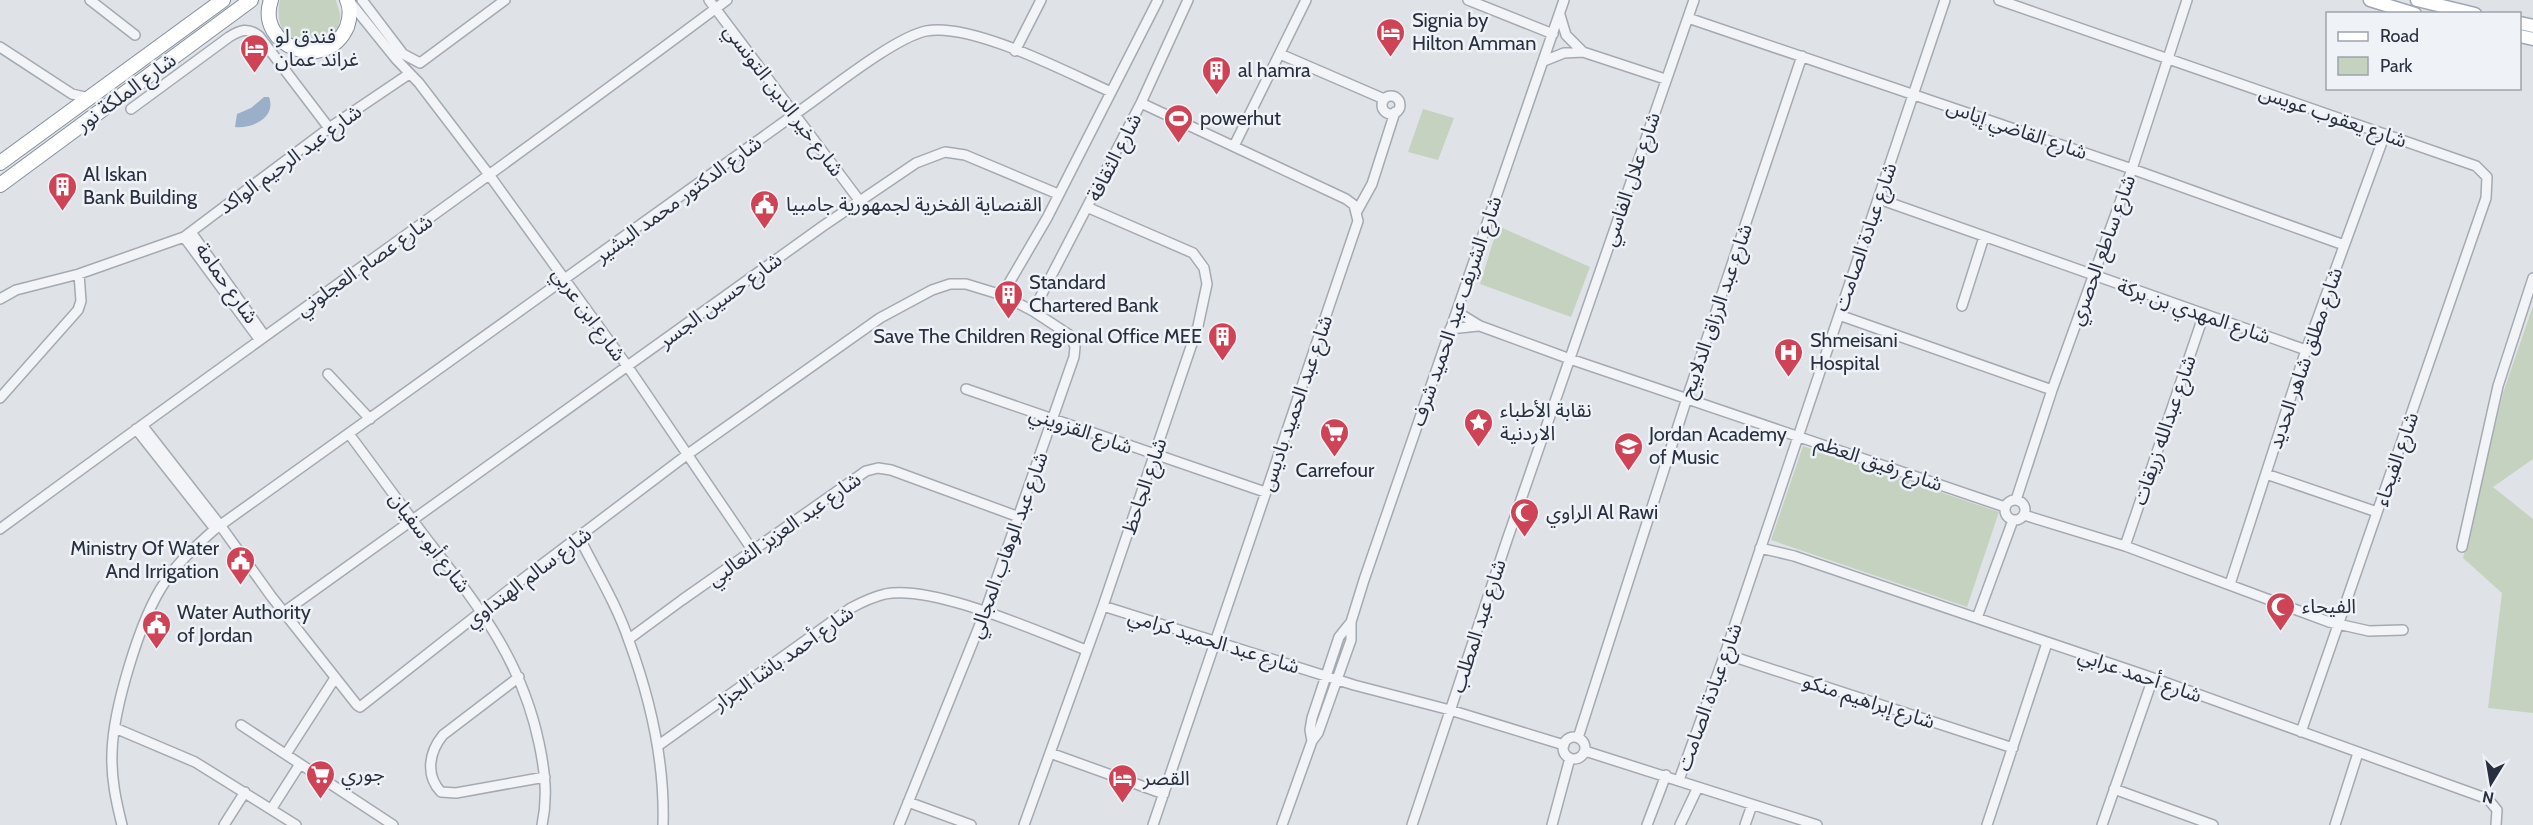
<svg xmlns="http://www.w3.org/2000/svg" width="2533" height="825" viewBox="0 0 2533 825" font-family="Cabin,'Noto Sans Arabic',sans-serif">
<rect width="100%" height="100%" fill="#dfe3e8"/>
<path fill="#c5d2c0" d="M 280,0 L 336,0 C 337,5 341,13 340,18 C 338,55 268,57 280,0 Z
M 1423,109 L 1454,118 L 1438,160 L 1408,152 Z
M 1498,226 L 1590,267 L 1571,317 L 1480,284 Z
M 2533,306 L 2533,459 L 2493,487 L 2533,519 L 2533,713 L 2488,708 L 2502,593 L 2463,558 L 2503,393 Z
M 1803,446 L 1999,512 L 1967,607 L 1771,540 Z"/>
<path fill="#9ab0c9" d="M 264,97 L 269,97 C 277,118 251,129 235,127 L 237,114 L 251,108 Z"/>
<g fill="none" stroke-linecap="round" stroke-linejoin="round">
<defs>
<path id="minor" d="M 90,0 L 135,35
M 362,0 L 403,54 L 420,63
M 709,0 L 859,200
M 1468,0 L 1553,34
M 1999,0 L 2476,166 L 2487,177 L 2486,198 L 2301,732
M 350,2 L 396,59 L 419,83 L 490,176 L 628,367 L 753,551
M 1560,15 L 1566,35 L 1583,52
M 1688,18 L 2132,169 L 2344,245
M 0,47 L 72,94 L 89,98
M 1015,51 L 1041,0
M 1280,54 L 1384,99
M 1544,61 L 1564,53 L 1583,52 L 1665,79
M 420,63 L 505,0
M1382 105a9 9 0 1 1 18 0a9 9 0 1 1-18 0Z
M 1141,103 L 1346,199 L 1354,205 L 1358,221 L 1153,825
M 131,109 L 229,37 C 240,30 248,27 259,36 L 329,128
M 1234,146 L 1306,0
M 1879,199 L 2306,350
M 1356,213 L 1372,184 L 1395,112
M 191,232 L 264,335
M 184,237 L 259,339
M 1002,295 L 1047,218 L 1158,0
M 0,299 L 16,290 L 79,274 L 184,237 L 329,128 L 409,74
M 1962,306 L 1984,237
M 1033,311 L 1141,103 L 1188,0
M 1457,312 L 1480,326 L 1570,359 L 2005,507
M 1839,315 L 2052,390
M 1450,329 L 1478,326
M 328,374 L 370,419
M 966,389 L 1265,492
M 0,398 L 78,310 L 81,301 L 79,274
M 142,425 L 220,525 L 271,596 L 357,705 L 360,707 L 524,578 L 688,454 L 880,318 L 932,290 L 950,284 L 966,284 L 1002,295 L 1033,311 L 1071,336 L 1075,347 L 1074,357 L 985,612 L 899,825
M 136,429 L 215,529
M 349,434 C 374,467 398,501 423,534 C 475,602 521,657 539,743 C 545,771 548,797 542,825
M 2266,474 L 2377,512
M2005 510a10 10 0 1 1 20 0a10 10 0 1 1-20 0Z
M 2016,500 L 2052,390 L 2132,169 L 2187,0
M 2024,515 L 2125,546 L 2329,622 L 2369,631 L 2403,630
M 0,529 C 241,351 487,180 727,0
M 579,537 C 596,571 617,605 629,641 C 651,701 665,761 663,825
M 2125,546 L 2204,314
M 2462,547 L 2498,386 L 2533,278
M 1760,548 L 1794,556 L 2153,678 L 2488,799 L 2497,810 L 2496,825
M 2230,584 L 2306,350 L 2385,134
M 1103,606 L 1354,685 L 1450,710 L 1564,745
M 284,612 L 823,226 L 916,163 L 945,152 L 965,155 L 1058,194
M 1977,618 L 2013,520
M 629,639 L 682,600 L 866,471 L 878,468 L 891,470 L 1019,517
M 1725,654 L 2013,748
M 519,677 L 443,735 C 429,752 425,775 441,792 L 456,793 L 545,777
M 241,725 L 393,825
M 115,728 L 195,762 L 296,825
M1563 748a11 11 0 1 1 22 0a11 11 0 1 1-22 0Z
M 1578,738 L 1687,398 L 1802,56
M 1312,741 L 1310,730 L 1312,718 L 1339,637 L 1351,622
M 659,745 L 851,608 C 862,602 873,597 885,594 C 933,584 1038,632 1086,650
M 1585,751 L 1817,825
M 1050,753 L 1164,794
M 286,754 L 335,678
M 1679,780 L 1725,654 L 1945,0
M 2114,789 L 2213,825
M 908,802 L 971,825
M 272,808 L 300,764
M 122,825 C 116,801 111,778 112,753 C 113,710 140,618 165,582 C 178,562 197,545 215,529 L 795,114 C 826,93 893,38 926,31 C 972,22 1068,73 1111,92
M 224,825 L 245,792
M 1024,825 L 1103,606 L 1198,326 L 1207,284 L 1204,268 L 1193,253 L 1089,208
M 1282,825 L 1312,741 L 1318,733 L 1351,640 L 1351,622 L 1364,580 L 1564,0
M 1412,825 L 1507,540 L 1694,0
M 1552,825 L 1570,758
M 1647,825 L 1666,775
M 1680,825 L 1698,787
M 1745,825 L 1752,805
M 1987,825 L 2047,643
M 2102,825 L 2153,678
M 2335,825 L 2358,753"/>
<path id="major" d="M 2370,0 L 2415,14
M 2417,0 L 2475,14
M 2520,23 L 2533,26
M 2520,36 L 2533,39"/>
<path id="highway" d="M 271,0 C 255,46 326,74 347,27 C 350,18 351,8 347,0
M 0,163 L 223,0
M 0,185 L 251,0"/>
</defs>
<use href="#minor" stroke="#a4aab2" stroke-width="12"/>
<use href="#major" stroke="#9ea7b4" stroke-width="15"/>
<use href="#highway" stroke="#87909f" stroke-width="16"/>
<use href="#minor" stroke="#f2f4f7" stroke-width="9"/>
<use href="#major" stroke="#fff" stroke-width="12"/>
<use href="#highway" stroke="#fff" stroke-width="14"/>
</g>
<defs>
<symbol id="hotel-pin" viewBox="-11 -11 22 30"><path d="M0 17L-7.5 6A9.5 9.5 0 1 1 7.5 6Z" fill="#ce4456" stroke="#eff2f6"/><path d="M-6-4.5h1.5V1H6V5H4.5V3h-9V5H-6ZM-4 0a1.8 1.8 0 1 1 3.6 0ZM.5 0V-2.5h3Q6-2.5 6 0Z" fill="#fff"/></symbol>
<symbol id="building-pin" viewBox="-11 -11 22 30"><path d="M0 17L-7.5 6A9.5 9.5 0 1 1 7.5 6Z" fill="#ce4456" stroke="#eff2f6"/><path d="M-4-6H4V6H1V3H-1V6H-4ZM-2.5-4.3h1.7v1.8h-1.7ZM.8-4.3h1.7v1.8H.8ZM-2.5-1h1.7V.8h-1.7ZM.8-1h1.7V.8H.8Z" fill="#fff"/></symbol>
<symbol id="stadium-pin" viewBox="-11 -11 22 30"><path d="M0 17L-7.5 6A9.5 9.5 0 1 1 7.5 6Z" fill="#ce4456" stroke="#eff2f6"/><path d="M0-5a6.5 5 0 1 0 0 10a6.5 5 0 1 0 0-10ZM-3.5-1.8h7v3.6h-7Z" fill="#fff"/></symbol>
<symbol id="civic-pin" viewBox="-11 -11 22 30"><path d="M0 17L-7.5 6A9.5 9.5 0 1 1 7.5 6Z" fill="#ce4456" stroke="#eff2f6"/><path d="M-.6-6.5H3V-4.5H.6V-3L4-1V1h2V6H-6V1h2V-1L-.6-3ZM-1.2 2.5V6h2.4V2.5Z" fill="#fff"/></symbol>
<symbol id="hospital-pin" viewBox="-11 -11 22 30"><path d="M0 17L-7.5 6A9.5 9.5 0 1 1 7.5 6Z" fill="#ce4456" stroke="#eff2f6"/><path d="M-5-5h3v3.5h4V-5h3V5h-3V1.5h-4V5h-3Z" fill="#fff"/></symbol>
<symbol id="sight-pin" viewBox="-11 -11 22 30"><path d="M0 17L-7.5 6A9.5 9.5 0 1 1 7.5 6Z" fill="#ce4456" stroke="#eff2f6"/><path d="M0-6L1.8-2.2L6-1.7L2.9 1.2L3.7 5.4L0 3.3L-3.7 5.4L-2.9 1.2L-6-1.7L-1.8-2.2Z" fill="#fff"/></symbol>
<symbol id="supermarket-pin" viewBox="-11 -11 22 30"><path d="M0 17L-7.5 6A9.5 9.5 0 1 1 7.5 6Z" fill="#ce4456" stroke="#eff2f6"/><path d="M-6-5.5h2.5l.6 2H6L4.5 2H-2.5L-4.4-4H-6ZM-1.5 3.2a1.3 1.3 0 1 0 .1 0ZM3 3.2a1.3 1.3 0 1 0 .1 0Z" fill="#fff"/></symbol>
<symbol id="university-pin" viewBox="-11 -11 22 30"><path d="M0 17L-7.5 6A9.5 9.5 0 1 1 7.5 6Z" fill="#ce4456" stroke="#eff2f6"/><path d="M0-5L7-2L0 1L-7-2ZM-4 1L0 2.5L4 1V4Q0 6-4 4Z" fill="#fff"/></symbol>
<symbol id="mosque-pin" viewBox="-11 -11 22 30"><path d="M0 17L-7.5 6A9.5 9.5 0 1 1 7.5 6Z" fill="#ce4456" stroke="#eff2f6"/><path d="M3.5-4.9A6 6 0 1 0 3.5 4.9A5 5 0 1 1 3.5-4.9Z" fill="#fff"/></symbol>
</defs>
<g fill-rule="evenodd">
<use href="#hotel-pin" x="1374" y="16" width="33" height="45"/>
<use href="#hotel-pin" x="238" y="32" width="33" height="45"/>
<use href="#building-pin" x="1200" y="54" width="33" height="45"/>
<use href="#stadium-pin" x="1162" y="102" width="33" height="45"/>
<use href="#building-pin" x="46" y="170" width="33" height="45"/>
<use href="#civic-pin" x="748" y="188" width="33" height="45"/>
<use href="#building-pin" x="992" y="278" width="33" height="45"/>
<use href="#building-pin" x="1206" y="320" width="33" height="45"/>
<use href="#hospital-pin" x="1772" y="336" width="33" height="45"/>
<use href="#sight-pin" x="1462" y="406" width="33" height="45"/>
<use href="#supermarket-pin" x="1318" y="416" width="33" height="45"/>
<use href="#university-pin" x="1612" y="430" width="33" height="45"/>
<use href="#mosque-pin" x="1508" y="496" width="33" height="45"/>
<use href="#civic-pin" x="224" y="544" width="33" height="45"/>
<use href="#mosque-pin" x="2264" y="590" width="33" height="45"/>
<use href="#civic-pin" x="140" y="608" width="33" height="45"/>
<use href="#supermarket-pin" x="304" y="758" width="33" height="45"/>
<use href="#hotel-pin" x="1106" y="762" width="33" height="45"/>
</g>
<g text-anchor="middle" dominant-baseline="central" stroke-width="5" stroke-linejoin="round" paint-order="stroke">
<g font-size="20" fill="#283040" stroke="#eff2f6" text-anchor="start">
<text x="1412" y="20">Signia by<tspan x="1412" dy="23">Hilton Amman</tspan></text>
<text x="275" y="36">فندق لو<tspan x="275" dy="23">غراند عمان</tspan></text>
<text x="1238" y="70">al hamra</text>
<text x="1200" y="118">powerhut</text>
<text x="83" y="174">Al Iskan<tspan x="83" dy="23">Bank Building</tspan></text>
<text x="786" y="204">القنصاية الفخرية لجمهورية جامبيا</text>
<text x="1029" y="282">Standard<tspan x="1029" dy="23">Chartered Bank</tspan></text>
<text x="1202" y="336" text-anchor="end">Save The Children Regional Office MEE</text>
<text x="1810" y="340">Shmeisani<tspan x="1810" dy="23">Hospital</tspan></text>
<text x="1500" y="410">نقابة الأطباء<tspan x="1500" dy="23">الاردنية</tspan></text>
<text x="1649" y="434">Jordan Academy<tspan x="1649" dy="23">of Music</tspan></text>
<text x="1335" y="470" text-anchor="middle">Carrefour</text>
<text x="1546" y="512">الراوي Al Rawi</text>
<text x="219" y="548" text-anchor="end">Ministry Of Water<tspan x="219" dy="23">And Irrigation</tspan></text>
<text x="2302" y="606">الفيحاء</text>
<text x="177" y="612">Water Authority<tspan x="177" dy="23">of Jordan</tspan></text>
<text x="341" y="774">جوري</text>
<text x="1143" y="778">القصر</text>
</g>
<g font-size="20" fill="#283040" stroke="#eff2f6">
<text transform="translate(126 92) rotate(-36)">شارع الملكة نور</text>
<text transform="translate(784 100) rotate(53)">شارع خير الدين التونسي</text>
<text transform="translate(2333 116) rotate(19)">شارع يعقوب عويس</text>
<text transform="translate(2017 129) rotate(19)">شارع القاضي إياس</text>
<text transform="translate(1114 157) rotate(-63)">شارع الثقافة</text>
<text transform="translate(290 159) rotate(-36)">شارع عبد الرحيم الواكد</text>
<text transform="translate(1631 179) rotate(-71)">شارع علال الفاسي</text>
<text transform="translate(678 199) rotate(-36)">شارع الدكتور محمد البشير</text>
<text transform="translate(1865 237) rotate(-71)">شارع عبادة الصامت</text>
<text transform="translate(2102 250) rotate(-70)">شارع ساطع الحصري</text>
<text transform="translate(364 265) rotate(-35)">شارع عصام العجلوني</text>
<text transform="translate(227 283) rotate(55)">شارع حمامة</text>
<text transform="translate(720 300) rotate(-36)">شارع حسين الجسر</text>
<text transform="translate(1456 311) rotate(-71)">شارع الشريف عبد الحميد شرف</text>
<text transform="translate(1716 311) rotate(-71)">شارع عبد الرزاق الدلابيح</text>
<text transform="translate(2194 311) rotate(19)">شارع المهدي بن بركة</text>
<text transform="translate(589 314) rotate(54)">شارع ابن عربي</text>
<text transform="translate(2305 358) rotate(-71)">شارع مطلق شاهر الحديد</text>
<text transform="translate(1296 403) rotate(-71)">شارع عبد الحميد باديس</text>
<text transform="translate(1081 430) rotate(19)">شارع القزويني</text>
<text transform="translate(2164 430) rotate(-71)">شارع عبدالله زريقات</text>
<text transform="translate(2396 459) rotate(-71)">شارع الفيحاء</text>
<text transform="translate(1879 463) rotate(19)">شارع رفيق العظم</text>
<text transform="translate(1144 486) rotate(-71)">شارع الجاحظ</text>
<text transform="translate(784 529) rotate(-35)">شارع عبد العزيز الثعالبي</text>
<text transform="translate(430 542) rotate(53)">شارع أبو سفيان</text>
<text transform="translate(1008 545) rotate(-70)">شارع عبد الوهاب المجالي</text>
<text transform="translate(528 577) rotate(-37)">شارع سالم الهنداوي</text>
<text transform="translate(1478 626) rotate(-72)">شارع عبد المطلب</text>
<text transform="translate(1214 641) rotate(17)">شارع عبد الحميد كرامي</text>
<text transform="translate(783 658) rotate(-35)">شارع أحمد باشا الجزار</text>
<text transform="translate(2140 675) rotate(19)">شارع أحمد عرابي</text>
<text transform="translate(1709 697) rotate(-70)">شارع عبادة الصامت</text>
<text transform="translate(1869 701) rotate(18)">شارع إبراهيم منكو</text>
</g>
</g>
<rect x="2326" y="12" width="195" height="78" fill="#eff2f6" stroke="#9fa4ad" stroke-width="1.5"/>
<rect x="2338" y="32" width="30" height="9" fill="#ffffff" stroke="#9fa4ad" stroke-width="1.5"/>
<text x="2380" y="42" font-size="18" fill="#283040">Road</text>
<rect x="2338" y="57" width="30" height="18" fill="#c5d2c0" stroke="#9fa4ad" stroke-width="1.5"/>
<text x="2380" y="72" font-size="18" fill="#283040">Park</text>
<g transform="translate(2491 783) rotate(191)" stroke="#eff2f6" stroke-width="4.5" paint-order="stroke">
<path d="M0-4.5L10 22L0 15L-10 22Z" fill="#283040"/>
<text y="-9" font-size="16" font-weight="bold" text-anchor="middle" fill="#283040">N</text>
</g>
</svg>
